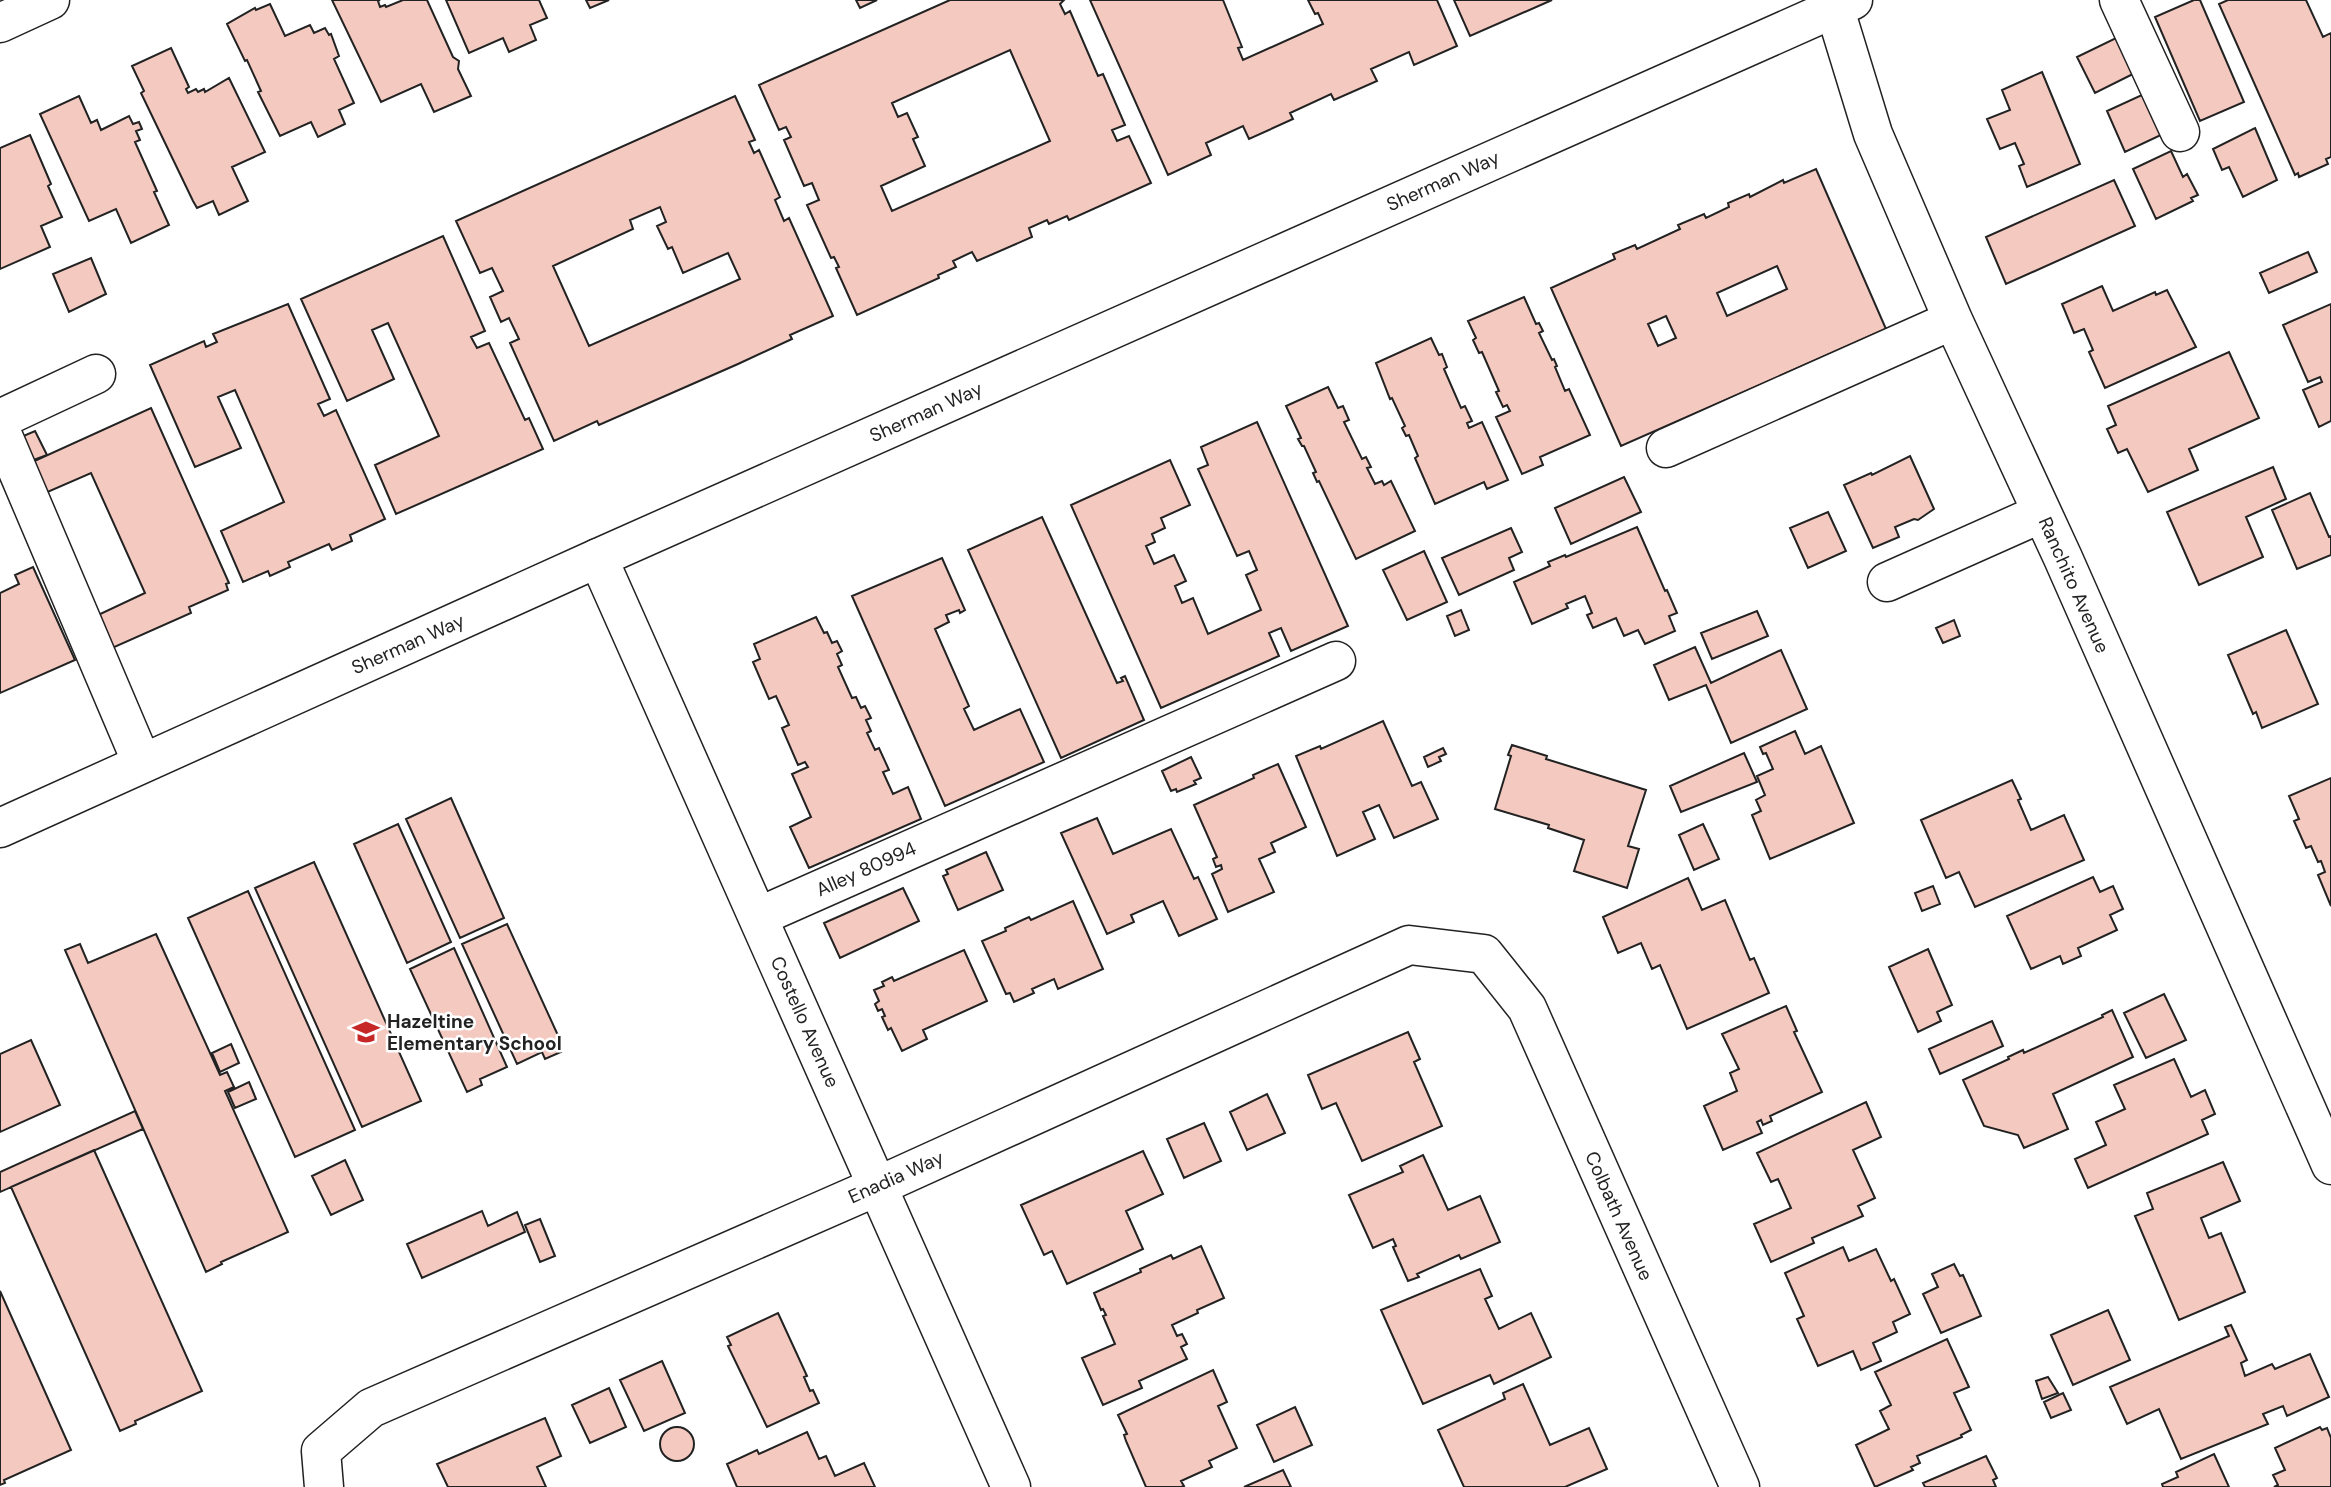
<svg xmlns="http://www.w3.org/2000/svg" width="2331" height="1487" viewBox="0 0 2331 1487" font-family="'DM Sans',sans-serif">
<rect width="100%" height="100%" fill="#fff"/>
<path fill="#f3c9c0" stroke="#222" stroke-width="2" fill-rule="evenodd" d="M 332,0 L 380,0 L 378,1 L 380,7 L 385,5 L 386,7 L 403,0 L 427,0 L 453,57 L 459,61 L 458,69 L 471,96 L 434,112 L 421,84 L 381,102 Z
M 446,0 L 539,0 L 547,18 L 530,25 L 536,40 L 509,52 L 503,38 L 469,53 Z
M 586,0 L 609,0 L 590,8 Z
M 856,0 L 877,0 L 860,8 Z
M 950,0 L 1064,0 L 1060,4 L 1065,14 L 1070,11 L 1098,76 L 1103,74 L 1125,125 L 1112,130 L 1117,141 L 1129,136 L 1151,183 L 1069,220 L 1067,216 L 1049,224 L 1047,220 L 1029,228 L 1032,237 L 977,261 L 972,252 L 953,261 L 956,267 L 938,275 L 939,278 L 857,315 L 836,268 L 839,267 L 834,257 L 831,258 L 807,205 L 819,200 L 812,183 L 804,186 L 784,140 L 791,137 L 786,127 L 779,130 L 759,85 ZM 1010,50 L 1050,141 L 892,211 L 881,186 L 925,166 L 913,139 L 918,137 L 907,113 L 898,117 L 892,103 Z
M 1090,0 L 1223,0 L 1242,47 L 1238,48 L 1243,60 L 1323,24 L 1318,13 L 1315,14 L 1308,0 L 1437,0 L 1457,46 L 1414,65 L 1409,52 L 1371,69 L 1377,81 L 1334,100 L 1331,94 L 1290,113 L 1293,119 L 1249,139 L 1243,126 L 1206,143 L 1211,155 L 1168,175 Z
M 1454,0 L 1552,0 L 1470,36 Z
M 2194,0 L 2200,0 L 2244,102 L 2200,121 L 2155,17 Z
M 2228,0 L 2306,0 L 2323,37 L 2331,33 L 2331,157 L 2326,159 L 2328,164 L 2299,177 L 2298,173 L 2295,175 L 2219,4 Z
M 270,4 L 285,36 L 310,25 L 314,33 L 325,28 L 329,35 L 331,34 L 339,56 L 334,59 L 354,103 L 339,110 L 345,124 L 318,137 L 311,122 L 280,136 L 258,92 L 261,91 L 247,60 L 245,61 L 227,24 L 255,8 L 256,10 Z
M 2116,38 L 2133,74 L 2095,93 L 2077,57 Z
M 171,48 L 189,87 L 186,89 L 188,93 L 196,89 L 198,92 L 204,89 L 205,92 L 229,78 L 265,152 L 232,167 L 248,201 L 219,215 L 213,201 L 197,208 L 193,201 L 141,93 L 144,91 L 132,66 Z
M 2042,72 L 2080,164 L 2027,187 L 2019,166 L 2024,164 L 2015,143 L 2000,149 L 1987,119 L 2010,110 L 2002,90 Z
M 2144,94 L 2163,134 L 2125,152 L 2107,111 Z
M 79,96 L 91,123 L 97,120 L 101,130 L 129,116 L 133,124 L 139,122 L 142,129 L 136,131 L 140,140 L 135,142 L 157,191 L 154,192 L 169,225 L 131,243 L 116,209 L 89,221 L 40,114 Z
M 735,96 L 755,140 L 749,142 L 754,153 L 759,150 L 780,197 L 775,200 L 784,221 L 789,218 L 833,316 L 790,335 L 792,339 L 738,364 L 599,425 L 597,421 L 554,441 L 510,343 L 519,339 L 509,318 L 501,322 L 490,297 L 503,291 L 492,268 L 480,273 L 456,221 ZM 660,207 L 666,222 L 657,226 L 668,249 L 672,247 L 683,273 L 728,253 L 740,279 L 589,346 L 553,266 L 633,229 L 630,220 Z
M 2255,128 L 2277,180 L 2243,197 L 2229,167 L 2222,170 L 2213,149 Z
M 30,135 L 51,184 L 48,186 L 62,217 L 41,226 L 50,247 L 0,269 L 0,148 Z
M 2171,151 L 2183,177 L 2187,174 L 2198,195 L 2191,198 L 2193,201 L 2156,219 L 2133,169 Z
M 1816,169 L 1886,329 L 1621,446 L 1551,288 L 1615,259 L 1613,254 L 1635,245 L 1637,249 L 1680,229 L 1678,225 L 1704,214 L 1706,218 L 1729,207 L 1728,203 L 1749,194 L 1750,197 L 1783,180 L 1784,183 ZM 1777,266 L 1787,289 L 1727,316 L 1717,293 ZM 1666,316 L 1676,338 L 1658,346 L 1648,324 Z
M 2114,180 L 2135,226 L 2006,284 L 1986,237 Z
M 443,236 L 485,331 L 471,337 L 477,348 L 489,343 L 525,420 L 529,418 L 543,449 L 396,514 L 375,465 L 439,436 L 388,323 L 372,330 L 394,379 L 347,401 L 301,299 Z
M 2308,252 L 2317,272 L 2269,293 L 2260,273 Z
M 91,258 L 106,294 L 69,312 L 53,274 Z
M 2102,286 L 2113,311 L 2155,292 L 2156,295 L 2167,290 L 2196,347 L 2105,388 L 2089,352 L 2093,350 L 2084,329 L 2074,333 L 2062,304 Z
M 1524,297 L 1536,324 L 1539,323 L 1543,331 L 1539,333 L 1552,360 L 1554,359 L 1557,366 L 1555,367 L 1565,391 L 1569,389 L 1590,435 L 1540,457 L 1543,465 L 1522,474 L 1496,417 L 1510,411 L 1507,405 L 1503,407 L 1496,392 L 1499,391 L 1482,352 L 1479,353 L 1473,340 L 1476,338 L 1468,321 Z
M 288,304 L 330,399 L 318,404 L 324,416 L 336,410 L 385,519 L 350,535 L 352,541 L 332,550 L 329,544 L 288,562 L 290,567 L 270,576 L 268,571 L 243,582 L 221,531 L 284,502 L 235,390 L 218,397 L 241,448 L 195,467 L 150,365 L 204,341 L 206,347 L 217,342 L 213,334 Z
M 2331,304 L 2331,421 L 2319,427 L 2303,390 L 2322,382 L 2320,377 L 2308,382 L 2283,325 Z
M 1431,338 L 1439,355 L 1442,354 L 1447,367 L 1444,369 L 1461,408 L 1465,406 L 1472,421 L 1467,423 L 1469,428 L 1482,422 L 1508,480 L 1487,489 L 1484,482 L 1435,504 L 1415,458 L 1418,456 L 1409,435 L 1406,436 L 1402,428 L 1405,426 L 1392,398 L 1390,399 L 1376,363 Z
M 2229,352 L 2259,418 L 2189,449 L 2198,470 L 2148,492 L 2127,449 L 2118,453 L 2107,429 L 2116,425 L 2108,406 Z
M 1328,387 L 1338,408 L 1343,406 L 1349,420 L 1344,422 L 1362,459 L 1366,457 L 1371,467 L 1367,468 L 1375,484 L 1382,481 L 1384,485 L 1391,481 L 1415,531 L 1356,559 L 1319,481 L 1317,482 L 1313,473 L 1316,472 L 1304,446 L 1302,446 L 1298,439 L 1301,438 L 1286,406 Z
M 151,408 L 229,583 L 226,584 L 228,590 L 189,607 L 191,613 L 110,649 L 98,615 L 145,593 L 91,473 L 43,494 L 30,463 Z
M 1257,422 L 1348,626 L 1291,651 L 1281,628 L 1269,633 L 1279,656 L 1161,708 L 1071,505 L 1170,460 L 1190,505 L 1161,518 L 1165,528 L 1152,534 L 1155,542 L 1146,546 L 1154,564 L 1174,555 L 1186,581 L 1175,586 L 1182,603 L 1193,598 L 1208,634 L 1261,610 L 1246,575 L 1257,570 L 1249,551 L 1237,556 L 1198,469 L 1208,465 L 1201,447 Z
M 35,431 L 47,455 L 31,461 L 21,437 Z
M 1910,456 L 1934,509 L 1918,520 L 1914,519 L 1895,527 L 1899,537 L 1873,548 L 1844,485 L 1871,473 L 1872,475 Z
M 2273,467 L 2286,499 L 2246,517 L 2263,557 L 2199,585 L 2167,512 Z
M 1624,477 L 1641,512 L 1571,544 L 1555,508 Z
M 2310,493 L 2329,537 L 2331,536 L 2331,555 L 2297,569 L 2272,510 Z
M 1828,512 L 1846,551 L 1808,568 L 1790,528 Z
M 1042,517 L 1117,683 L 1123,681 L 1121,678 L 1125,676 L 1144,720 L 1061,758 L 968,550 Z
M 1637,527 L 1665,591 L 1667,590 L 1677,613 L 1669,616 L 1675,631 L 1645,644 L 1638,630 L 1624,636 L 1616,618 L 1593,628 L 1587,615 L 1592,613 L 1585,596 L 1566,604 L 1568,608 L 1532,624 L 1514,582 L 1550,566 L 1548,562 L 1565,555 L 1566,557 Z
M 1511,528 L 1522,552 L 1509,558 L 1514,570 L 1459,595 L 1442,558 Z
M 1424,551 L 1447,602 L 1407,620 L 1383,570 Z
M 942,558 L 965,610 L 960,613 L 959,610 L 946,615 L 949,622 L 935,629 L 969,706 L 964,709 L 974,730 L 1020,709 L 1044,762 L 945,806 L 852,596 Z
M 33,567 L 75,660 L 0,693 L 0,593 L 19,584 L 15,575 Z
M 1461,610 L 1469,630 L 1455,636 L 1447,616 Z
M 1757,611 L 1768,636 L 1712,659 L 1701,633 Z
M 816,617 L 824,633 L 827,632 L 832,643 L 837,641 L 842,651 L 837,654 L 842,665 L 838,667 L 852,698 L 856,697 L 861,708 L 865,706 L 871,718 L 866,720 L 871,731 L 867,733 L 875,750 L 879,748 L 889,770 L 883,772 L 893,794 L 908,787 L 921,819 L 809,868 L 790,827 L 811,817 L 792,774 L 808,767 L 805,762 L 798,765 L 782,728 L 789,725 L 776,696 L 769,699 L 753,662 L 760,659 L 754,644 Z
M 1954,620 L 1960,636 L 1943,643 L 1936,628 Z
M 2286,630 L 2318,704 L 2262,728 L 2256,712 L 2253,714 L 2228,655 Z
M 1695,647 L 1711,683 L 1781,650 L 1807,709 L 1731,743 L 1706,685 L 1669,700 L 1654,665 Z
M 1383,721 L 1412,786 L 1421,782 L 1438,819 L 1394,838 L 1379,805 L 1363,812 L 1375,839 L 1337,856 L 1296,756 L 1320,746 L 1321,749 Z
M 1795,731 L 1805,754 L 1821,746 L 1854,823 L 1770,859 L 1752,815 L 1761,811 L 1756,800 L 1765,795 L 1757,776 L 1773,769 L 1766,753 L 1763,754 L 1760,747 Z
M 1512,745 L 1547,756 L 1546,759 L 1646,790 L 1628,846 L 1639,849 L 1627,888 L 1574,871 L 1584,840 L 1548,828 L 1549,825 L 1495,809 L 1511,756 L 1508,755 Z
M 1443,748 L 1446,754 L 1439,757 L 1441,761 L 1428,767 L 1424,757 Z
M 1744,753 L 1757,782 L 1681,812 L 1670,786 Z
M 1191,757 L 1201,778 L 1194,781 L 1196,784 L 1177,792 L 1176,789 L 1171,791 L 1162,771 Z
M 1278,764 L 1306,827 L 1271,843 L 1275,852 L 1259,859 L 1274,892 L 1228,912 L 1212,874 L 1222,869 L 1221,865 L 1216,867 L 1213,859 L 1217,857 L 1194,805 L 1254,778 L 1253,775 Z
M 2331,778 L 2331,906 L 2318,875 L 2325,872 L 2321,861 L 2318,862 L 2311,846 L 2306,848 L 2294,821 L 2299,819 L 2289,796 Z
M 2012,780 L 2021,799 L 2018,800 L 2031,830 L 2064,815 L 2084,860 L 1975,907 L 1959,872 L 1946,878 L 1921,820 Z
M 451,798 L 504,918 L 460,938 L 406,819 Z
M 1097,818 L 1113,854 L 1171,829 L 1194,879 L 1198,877 L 1217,919 L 1179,936 L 1163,901 L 1131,915 L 1134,922 L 1107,934 L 1061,833 Z
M 398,824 L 451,942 L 407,963 L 354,844 Z
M 1703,824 L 1719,859 L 1694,870 L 1679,835 Z
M 986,852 L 1003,890 L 958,910 L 943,876 L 948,874 L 946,870 Z
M 314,862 L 421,1101 L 362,1127 L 255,888 Z
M 2093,877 L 2100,892 L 2113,886 L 2123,909 L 2110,915 L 2117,930 L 2078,948 L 2081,956 L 2063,964 L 2060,956 L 2031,969 L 2007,916 Z
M 1688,878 L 1702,910 L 1725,900 L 1750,960 L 1754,958 L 1769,993 L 1687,1029 L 1660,965 L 1652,969 L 1641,943 L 1618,953 L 1603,917 Z
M 1933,886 L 1940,904 L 1922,911 L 1915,893 Z
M 903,888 L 919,921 L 840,958 L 824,923 Z
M 248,891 L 355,1130 L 295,1157 L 188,918 Z
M 1073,901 L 1103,969 L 1058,989 L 1054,979 L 1032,989 L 1034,993 L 1014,1002 L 1010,993 L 1006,994 L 982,941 L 1006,931 L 1005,928 L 1029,917 L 1031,920 Z
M 507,924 L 561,1042 L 558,1044 L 561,1052 L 545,1059 L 542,1052 L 517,1064 L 462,944 Z
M 156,934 L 220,1075 L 227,1072 L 234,1087 L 225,1091 L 288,1232 L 221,1262 L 222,1264 L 206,1272 L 65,950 L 80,944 L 88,963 Z
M 454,948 L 507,1067 L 480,1079 L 482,1085 L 467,1092 L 410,969 Z
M 1928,949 L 1952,1005 L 1937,1012 L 1941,1021 L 1918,1032 L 1889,967 Z
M 964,950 L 987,1001 L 923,1030 L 927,1039 L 902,1051 L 891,1028 L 888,1030 L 882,1017 L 885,1016 L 882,1009 L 878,1011 L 875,1004 L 879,1001 L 874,990 L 884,986 L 882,982 L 892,977 L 894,981 Z
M 2164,994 L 2186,1040 L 2146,1058 L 2124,1013 Z
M 1786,1006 L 1797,1031 L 1794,1032 L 1822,1092 L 1770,1116 L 1772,1121 L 1763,1125 L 1761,1120 L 1757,1122 L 1762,1133 L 1723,1150 L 1704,1106 L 1737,1091 L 1730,1073 L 1739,1069 L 1722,1034 Z
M 2112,1010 L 2133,1057 L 2053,1094 L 2068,1129 L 2024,1148 L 2018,1135 L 1984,1126 L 1963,1080 L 2009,1059 L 2008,1057 L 2023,1050 L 2024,1053 L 2103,1017 L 2102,1015 Z
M 1992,1021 L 2003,1046 L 1940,1074 L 1929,1049 Z
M 1408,1032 L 1420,1059 L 1414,1062 L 1442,1126 L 1362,1161 L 1336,1103 L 1322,1109 L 1308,1075 Z
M 31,1040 L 60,1105 L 0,1132 L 0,1054 Z
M 231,1044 L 239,1063 L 220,1072 L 212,1053 Z
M 2174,1059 L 2191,1097 L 2205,1090 L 2215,1114 L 2202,1120 L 2208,1134 L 2088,1188 L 2075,1159 L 2106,1145 L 2096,1122 L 2125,1109 L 2114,1085 Z
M 249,1082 L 256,1099 L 235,1108 L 228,1092 Z
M 1267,1094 L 1285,1133 L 1247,1150 L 1230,1112 Z
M 1866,1102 L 1881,1137 L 1853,1150 L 1875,1198 L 1858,1206 L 1863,1216 L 1812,1238 L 1814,1243 L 1771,1262 L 1754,1224 L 1791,1208 L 1778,1179 L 1771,1182 L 1757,1153 Z
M 135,1111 L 143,1129 L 0,1192 L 0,1172 Z
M 1204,1123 L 1221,1161 L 1184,1178 L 1167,1139 Z
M 94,1150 L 202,1391 L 135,1421 L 136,1424 L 120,1431 L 11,1187 Z
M 1143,1151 L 1163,1194 L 1126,1211 L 1143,1249 L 1067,1284 L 1052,1251 L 1044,1255 L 1021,1205 Z
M 1423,1155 L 1448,1210 L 1480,1196 L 1500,1242 L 1461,1259 L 1459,1255 L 1417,1274 L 1419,1277 L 1408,1281 L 1393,1247 L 1396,1246 L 1393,1239 L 1373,1248 L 1349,1195 L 1403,1172 L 1400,1166 Z
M 345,1160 L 363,1200 L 331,1215 L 312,1176 Z
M 2223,1162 L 2240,1201 L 2201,1218 L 2209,1238 L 2221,1233 L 2245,1292 L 2179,1320 L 2135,1216 L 2153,1209 L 2147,1193 Z
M 482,1211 L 488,1226 L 517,1212 L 525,1232 L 422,1278 L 407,1244 Z
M 540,1219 L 555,1256 L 540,1262 L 525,1225 Z
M 1201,1246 L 1224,1298 L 1197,1310 L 1198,1313 L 1172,1325 L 1177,1336 L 1182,1334 L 1187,1344 L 1181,1347 L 1187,1359 L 1139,1381 L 1142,1388 L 1103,1405 L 1082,1358 L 1115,1344 L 1103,1316 L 1106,1315 L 1103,1309 L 1101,1310 L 1094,1293 L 1141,1272 L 1140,1269 L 1171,1255 L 1173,1259 Z
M 1843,1247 L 1849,1261 L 1876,1249 L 1891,1281 L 1894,1279 L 1910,1314 L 1893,1322 L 1897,1332 L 1873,1343 L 1881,1361 L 1861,1370 L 1853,1351 L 1818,1366 L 1797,1319 L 1804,1316 L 1785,1273 Z
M 1954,1264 L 1960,1276 L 1963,1275 L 1981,1316 L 1941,1333 L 1923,1294 L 1938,1287 L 1932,1274 Z
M 1480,1269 L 1492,1296 L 1485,1299 L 1499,1329 L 1531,1313 L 1551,1357 L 1494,1384 L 1490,1375 L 1423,1404 L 1381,1310 Z
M 0,1291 L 71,1450 L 4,1480 L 5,1483 L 0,1485 Z
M 2108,1310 L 2130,1360 L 2073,1385 L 2051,1335 Z
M 778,1313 L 807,1376 L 804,1377 L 810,1391 L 813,1390 L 819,1403 L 767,1427 L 728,1346 L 731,1345 L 727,1337 Z
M 2231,1325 L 2247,1360 L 2241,1363 L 2245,1376 L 2272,1364 L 2275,1369 L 2310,1354 L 2329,1397 L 2287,1416 L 2283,1406 L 2263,1414 L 2268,1424 L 2181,1459 L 2159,1409 L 2127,1424 L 2110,1387 L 2229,1336 L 2225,1327 Z
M 1947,1339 L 1969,1387 L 1954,1393 L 1971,1430 L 1961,1435 L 1962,1437 L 1917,1456 L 1920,1463 L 1911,1467 L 1913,1470 L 1875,1487 L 1856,1445 L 1889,1429 L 1880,1411 L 1891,1405 L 1875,1372 Z
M 662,1361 L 685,1413 L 644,1431 L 620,1380 Z
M 1213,1370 L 1227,1402 L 1218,1406 L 1237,1448 L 1209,1461 L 1212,1467 L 1181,1481 L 1184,1486 L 1181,1487 L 1146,1487 L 1126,1441 L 1124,1435 L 1127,1434 L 1118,1415 Z
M 2048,1377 L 2058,1393 L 2042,1399 L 2036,1381 Z
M 1523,1384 L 1550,1445 L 1589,1428 L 1607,1469 L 1565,1487 L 1464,1487 L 1438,1430 L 1505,1399 L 1503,1393 Z
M 609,1388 L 626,1427 L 590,1443 L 572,1405 Z
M 2063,1393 L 2071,1410 L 2051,1418 L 2044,1402 Z
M 1295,1407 L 1312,1445 L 1274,1462 L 1257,1425 Z
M 545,1418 L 561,1456 L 537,1467 L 546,1487 L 448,1487 L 437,1464 Z
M660 1444a17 17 0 1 1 34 0a17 17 0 1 1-34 0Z
M 2320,1427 L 2322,1430 L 2327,1428 L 2331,1438 L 2331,1487 L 2274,1487 L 2278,1485 L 2273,1475 L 2285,1470 L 2275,1448 Z
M 807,1432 L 819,1459 L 826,1456 L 835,1476 L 864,1463 L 875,1487 L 737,1487 L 727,1464 L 757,1450 L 759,1454 Z
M 2214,1454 L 2229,1487 L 2163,1487 L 2162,1484 L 2178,1477 L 2176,1472 Z
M 1986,1456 L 1997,1478 L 1993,1480 L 1996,1487 L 1925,1487 L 1923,1483 Z
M 1283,1470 L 1291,1487 L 1244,1487 Z"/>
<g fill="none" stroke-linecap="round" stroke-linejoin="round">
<defs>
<path id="minor" d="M 1832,0 L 1873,134 L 1953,320 L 2063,558 L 2331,1165
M 2119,0 L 2180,132
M 0,23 L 50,0
M 0,419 L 96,374
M 0,429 L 142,763
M 1666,448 L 1953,320
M 598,558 L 1011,1487
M 1887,582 L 2042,513
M 758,917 L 1336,661
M 324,1487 L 321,1451 L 371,1408 L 878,1186 L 1409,945 L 1484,954 L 1527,1008 L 1740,1487"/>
<path id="major" d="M 0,828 L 598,558 L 1853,0"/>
</defs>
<use href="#minor" stroke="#222" stroke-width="41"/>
<use href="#major" stroke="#222" stroke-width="41"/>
<use href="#minor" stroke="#fff" stroke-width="38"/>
<use href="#major" stroke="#fff" stroke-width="38"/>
</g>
<defs>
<symbol id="school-bare" viewBox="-9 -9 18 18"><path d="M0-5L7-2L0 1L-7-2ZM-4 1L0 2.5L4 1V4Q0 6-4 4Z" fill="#c62828" stroke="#fff" stroke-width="2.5" paint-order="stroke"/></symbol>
</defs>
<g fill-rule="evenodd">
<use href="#school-bare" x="347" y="1013" width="38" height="38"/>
</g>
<g text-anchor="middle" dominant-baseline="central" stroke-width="5" stroke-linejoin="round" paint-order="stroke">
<g font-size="19" fill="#222" stroke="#fff">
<text transform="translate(1443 181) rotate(-24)">Sherman Way</text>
<text transform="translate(926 412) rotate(-24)">Sherman Way</text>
<text transform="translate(2074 585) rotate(66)">Ranchito Avenue</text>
<text transform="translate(408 644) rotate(-24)">Sherman Way</text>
<text transform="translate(866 869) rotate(-24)">Alley 80994</text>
<text transform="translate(805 1022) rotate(66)">Costello Avenue</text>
<text transform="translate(896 1177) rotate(-24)">Enadia Way</text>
<text transform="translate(1619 1216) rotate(66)">Colbath Avenue</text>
</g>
<g font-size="19" font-weight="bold" fill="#222" stroke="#fff" text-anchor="start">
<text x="387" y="1021">Hazeltine<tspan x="387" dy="22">Elementary School</tspan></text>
</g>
</g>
</svg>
